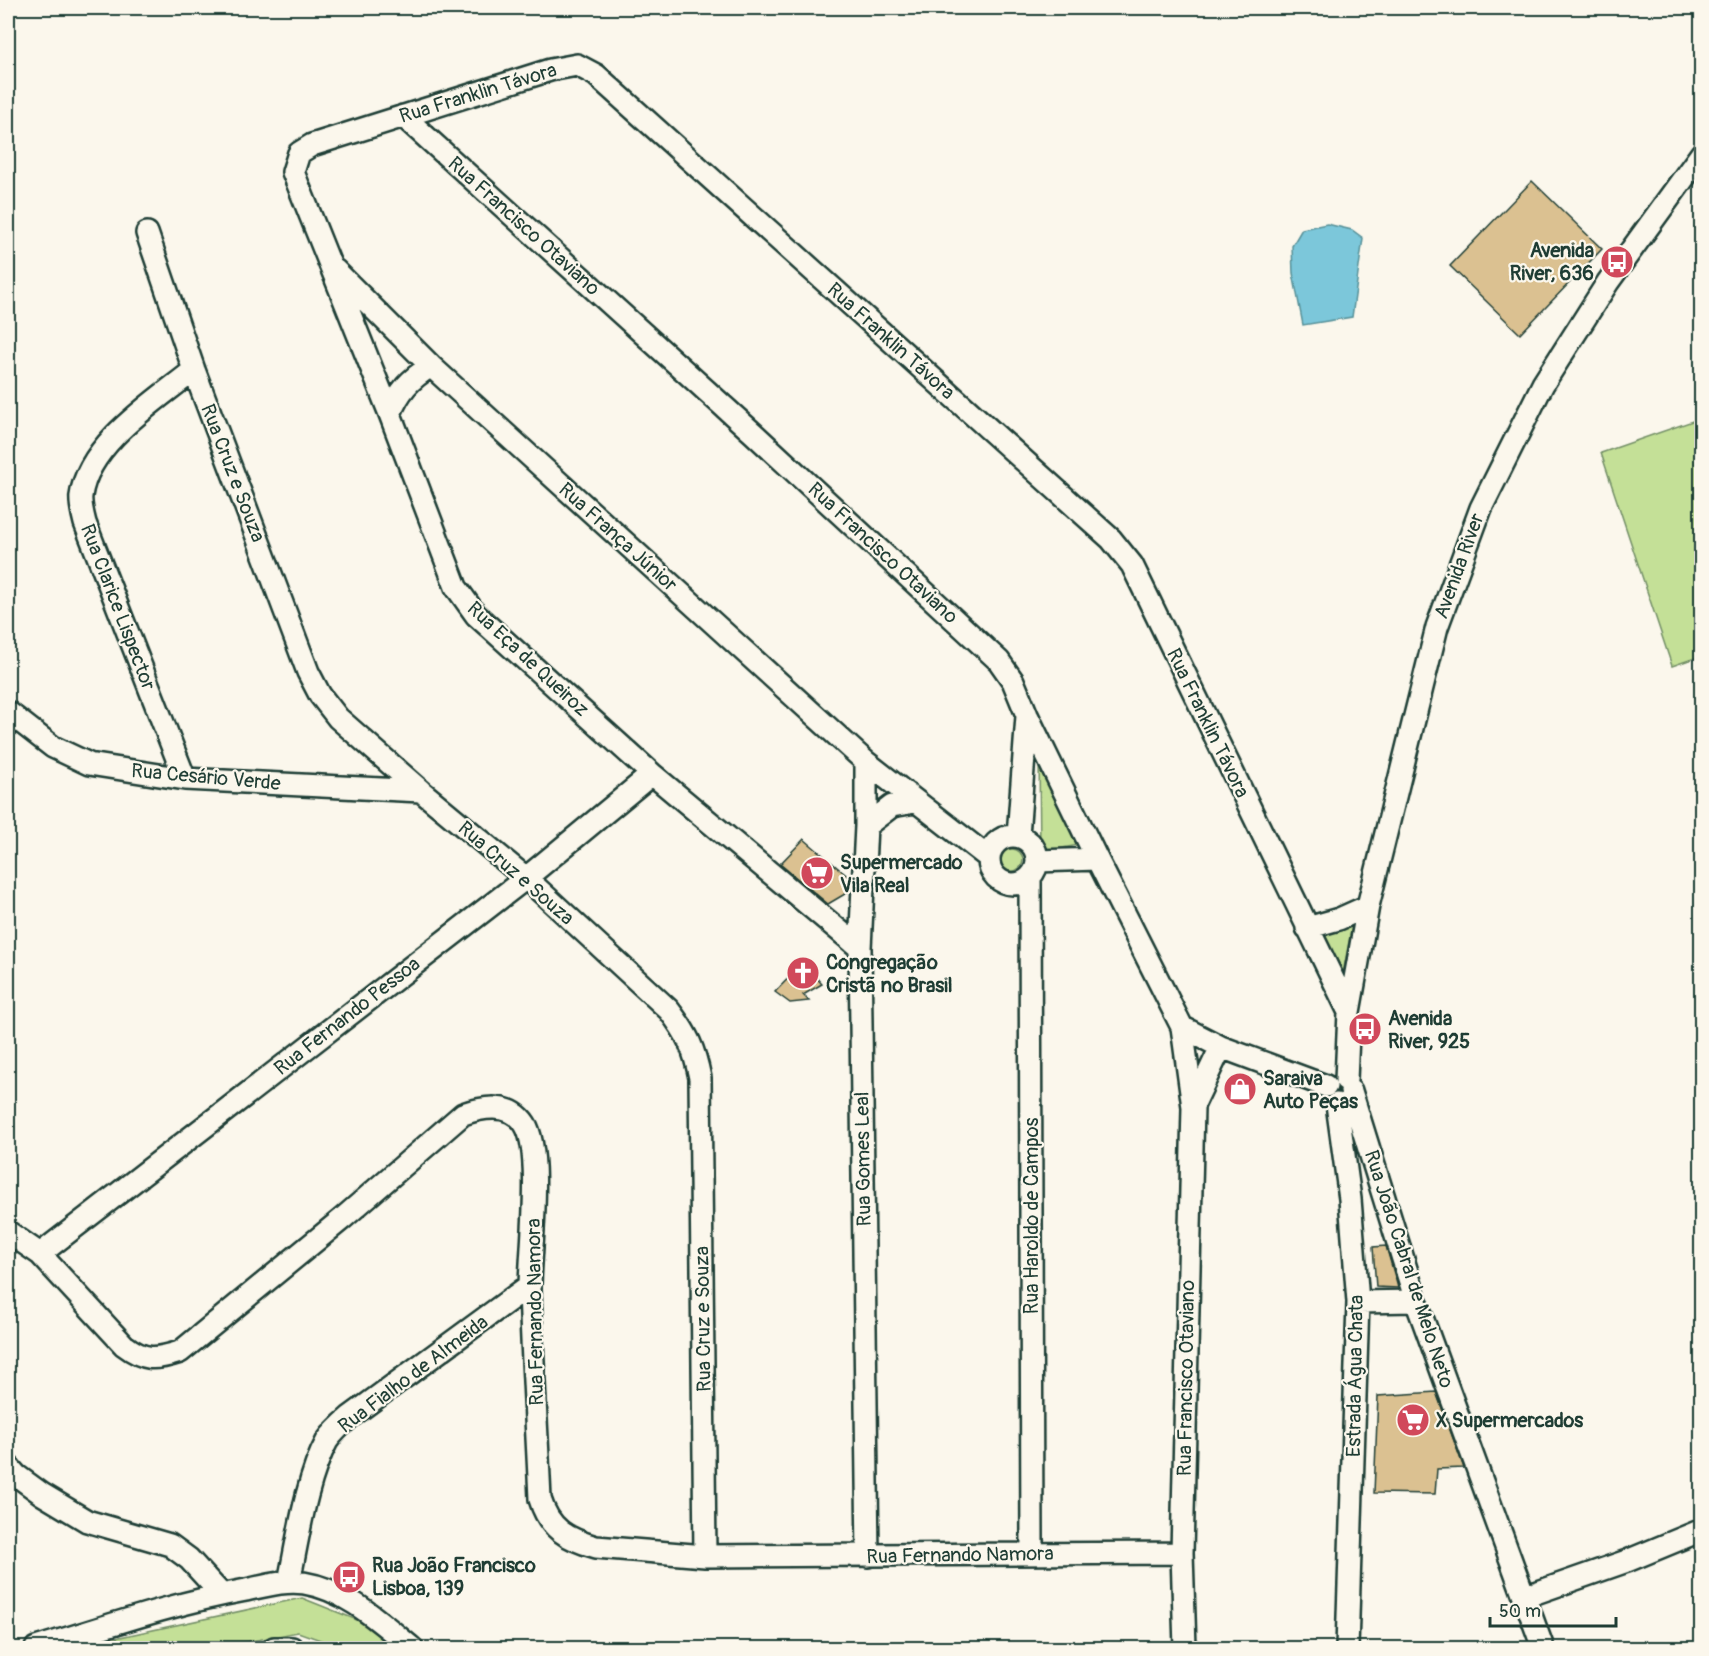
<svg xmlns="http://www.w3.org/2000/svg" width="1709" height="1656" viewBox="0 0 1709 1656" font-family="Pangolin,sans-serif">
<rect width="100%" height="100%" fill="#fbf7ec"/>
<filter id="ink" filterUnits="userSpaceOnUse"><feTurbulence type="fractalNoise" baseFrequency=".0167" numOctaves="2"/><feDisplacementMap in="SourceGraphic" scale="12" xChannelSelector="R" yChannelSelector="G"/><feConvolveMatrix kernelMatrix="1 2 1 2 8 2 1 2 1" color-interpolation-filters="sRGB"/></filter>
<g filter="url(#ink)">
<path fill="#c4e097" stroke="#728e66" stroke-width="1.5" d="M 1701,418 L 1701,656 L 1672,666 L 1601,453 Z
M 1039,753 L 1084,844 L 1040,852 Z
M1001 860a11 11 0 1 1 22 0a11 11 0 1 1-22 0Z
M 1353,920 L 1341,984 L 1319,934 Z
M 302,1598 L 357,1620 L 394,1648 L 343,1648 L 298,1632 L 216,1648 L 77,1648 L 97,1642 Z"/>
<path fill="#7bc7da" stroke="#569098" stroke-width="1.5" d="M 1327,224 L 1352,230 L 1363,238 L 1352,317 L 1303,325 L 1293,273 L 1292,246 L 1302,229 Z"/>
<path fill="#dbc191" stroke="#1f3d34" stroke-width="1.5" d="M 1532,181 L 1602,249 L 1520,334 L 1450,266 Z
M 804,839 L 851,879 L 850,891 L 828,904 L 780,864 Z
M 803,963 L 822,984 L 803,995 L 809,1001 L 790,1003 L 775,992 Z
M 1386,1246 L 1397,1284 L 1398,1288 L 1376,1287 L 1373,1247 Z
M 1436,1392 L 1464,1468 L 1437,1469 L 1435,1494 L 1374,1493 L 1378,1396 Z"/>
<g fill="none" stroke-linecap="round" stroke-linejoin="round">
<defs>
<path id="minor" d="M 403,116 L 753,433 L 999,661 L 1013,681 L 1027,715 L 1097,859 L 1182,1027 L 1193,1107 L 1182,1553 L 1185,1648
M 147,233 L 194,370 L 308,672 L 320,695 L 338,718 L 421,791 L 526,878 L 669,1010 C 688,1035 694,1048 700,1078 L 705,1556
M 335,270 L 431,366 L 866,762 L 989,858
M 390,414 C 399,391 410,379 431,366
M 8,712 L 53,747 L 89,764 L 185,779 L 421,791
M 866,762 L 866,826 L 860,948 L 868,1556
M 185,779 L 85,523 C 83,515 80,504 81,496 C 88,443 156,401 194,370
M 866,826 L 892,806 L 915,802
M989 860a24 24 0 1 1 48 0a24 24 0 1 1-48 0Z
M 1018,836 L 1027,716
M 1037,861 L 1097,859
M 1030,878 L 1032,1554
M 1307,928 L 1339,919 L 1368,906
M 860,948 L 652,774 L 476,615 L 456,587 L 390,414 L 293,172 L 299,153 L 312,145 L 550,70 L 577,65 L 596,75 L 1111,539 L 1132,565 L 1349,1012
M 1182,1027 L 1221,1047 L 1326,1086
M 1346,1080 L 1349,1012 L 1368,906 L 1437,627 L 1481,508 L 1543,384 L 1608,282 L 1702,153
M 1351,1091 L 1416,1301 L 1543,1648
M 1337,1104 L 1350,1199 L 1358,1302 L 1347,1648
M 1193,1106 L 1221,1047
M 8,1232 L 40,1254 L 124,1345 C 145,1361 155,1360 180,1352 L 342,1219 L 463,1114 C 483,1107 511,1102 525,1124 C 543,1152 530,1252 530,1288 C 532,1358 537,1429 540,1499 C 549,1529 567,1539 596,1547 L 705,1556 L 1182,1553
M 40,1254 L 526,878 L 652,774
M 1358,1302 L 1416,1301
M 8,1466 L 16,1475 L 42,1494 L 87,1521 L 170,1545 L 189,1559 L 221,1594
M 289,1582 C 298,1539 306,1479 327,1441 C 333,1432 342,1424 350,1417 L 530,1285
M 1524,1597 L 1627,1561 L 1702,1530
M 36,1648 C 105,1627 174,1603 246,1590 C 265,1586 285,1580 304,1583 C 347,1590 380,1622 412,1648
M 274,1648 L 292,1648"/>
</defs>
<use href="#minor" stroke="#1f3d34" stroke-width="26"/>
<use href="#minor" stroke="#fbf7ec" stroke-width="21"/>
</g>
</g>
<defs>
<symbol id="bus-disc" viewBox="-11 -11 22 22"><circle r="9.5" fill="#d1495b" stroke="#fbf7ec"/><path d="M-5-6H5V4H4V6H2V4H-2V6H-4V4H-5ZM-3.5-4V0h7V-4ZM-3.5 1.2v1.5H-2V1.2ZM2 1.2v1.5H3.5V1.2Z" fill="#fff"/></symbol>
<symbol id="supermarket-disc" viewBox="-11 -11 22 22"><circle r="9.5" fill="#d1495b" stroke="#fbf7ec"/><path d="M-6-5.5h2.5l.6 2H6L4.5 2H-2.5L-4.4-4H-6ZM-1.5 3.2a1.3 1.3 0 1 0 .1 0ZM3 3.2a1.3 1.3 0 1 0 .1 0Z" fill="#fff"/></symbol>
<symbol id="church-disc" viewBox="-11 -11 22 22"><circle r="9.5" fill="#d1495b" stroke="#fbf7ec"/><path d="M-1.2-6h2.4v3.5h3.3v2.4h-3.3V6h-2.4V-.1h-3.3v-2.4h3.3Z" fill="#fff"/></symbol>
<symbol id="shop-disc" viewBox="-11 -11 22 22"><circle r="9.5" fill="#d1495b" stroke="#fbf7ec"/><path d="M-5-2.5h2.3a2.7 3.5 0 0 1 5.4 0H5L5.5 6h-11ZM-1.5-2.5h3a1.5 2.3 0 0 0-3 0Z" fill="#fff"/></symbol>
</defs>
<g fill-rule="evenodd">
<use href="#bus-disc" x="1598" y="243" width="38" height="38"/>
<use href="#supermarket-disc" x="798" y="854" width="38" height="38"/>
<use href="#church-disc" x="784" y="954" width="38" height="38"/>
<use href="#bus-disc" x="1346" y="1010" width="38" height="38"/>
<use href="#shop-disc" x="1221" y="1070" width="38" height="38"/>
<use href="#supermarket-disc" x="1394" y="1401" width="38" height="38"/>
<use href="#bus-disc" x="330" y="1558" width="38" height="38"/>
</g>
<g text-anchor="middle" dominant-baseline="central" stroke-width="4.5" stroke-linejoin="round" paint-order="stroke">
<g font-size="20" fill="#1f3d34" stroke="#fbf7ec">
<text transform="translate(478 93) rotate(-17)">Rua Franklin Távora</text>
<text transform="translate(524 226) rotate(42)">Rua Francisco Otaviano</text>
<text transform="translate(891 341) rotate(42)">Rua Franklin Távora</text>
<text transform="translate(233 473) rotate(69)">Rua Cruz e Souza</text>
<text transform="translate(618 537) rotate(42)">Rua França Júnior</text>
<text transform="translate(883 553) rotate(43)">Rua Francisco Otaviano</text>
<text transform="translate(1459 566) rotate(-70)">Avenida River</text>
<text transform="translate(118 607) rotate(69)">Rua Clarice Lispector</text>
<text transform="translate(528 659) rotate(43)">Rua Eça de Queiroz</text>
<text transform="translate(1208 723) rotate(64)">Rua Franklin Távora</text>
<text transform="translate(206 777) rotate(5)">Rua Cesário Verde</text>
<text transform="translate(516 873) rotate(41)">Rua Cruz e Souza</text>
<text transform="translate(347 1016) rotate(-38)">Rua Fernando Pessoa</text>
<text transform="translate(863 1159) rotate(-91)">Rua Gomes Leal</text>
<text transform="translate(1031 1216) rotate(-90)">Rua Haroldo de Campos</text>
<text transform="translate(1409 1269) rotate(72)">Rua João Cabral de Melo Neto</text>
<text transform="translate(535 1312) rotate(-91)">Rua Fernando Namora</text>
<text transform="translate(703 1319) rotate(-91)">Rua Cruz e Souza</text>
<text transform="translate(413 1374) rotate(-37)">Rua Fialho de Almeida</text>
<text transform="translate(1355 1376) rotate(-89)">Estrada Água Chata</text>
<text transform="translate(1186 1378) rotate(-89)">Rua Francisco Otaviano</text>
<text transform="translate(960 1555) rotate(-1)">Rua Fernando Namora</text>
</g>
<g font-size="20" font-weight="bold" fill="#1f3d34" stroke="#fbf7ec" text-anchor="start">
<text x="1594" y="250" text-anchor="end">Avenida<tspan x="1594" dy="23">River, 636</tspan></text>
<text x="840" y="862">Supermercado<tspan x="840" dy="23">Vila Real</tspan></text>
<text x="826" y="962">Congregação<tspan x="826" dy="23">Cristã no Brasil</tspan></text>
<text x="1388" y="1018">Avenida<tspan x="1388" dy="23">River, 925</tspan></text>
<text x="1263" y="1078">Saraiva<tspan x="1263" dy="23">Auto Peças</tspan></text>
<text x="1436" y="1420">X Supermercados</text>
<text x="372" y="1565">Rua João Francisco<tspan x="372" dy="23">Lisboa, 139</tspan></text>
</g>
</g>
<rect width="1709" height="1656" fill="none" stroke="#fbf7ec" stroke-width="30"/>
<rect x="15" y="15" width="1679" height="1626" fill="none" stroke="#1f3d34" stroke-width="2" filter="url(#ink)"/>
<path d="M1490 1617v9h126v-9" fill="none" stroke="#1f3d34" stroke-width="3"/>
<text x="1499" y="1617" font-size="18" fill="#1f3d34" stroke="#fbf7ec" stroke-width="4.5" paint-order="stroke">50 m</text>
</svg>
